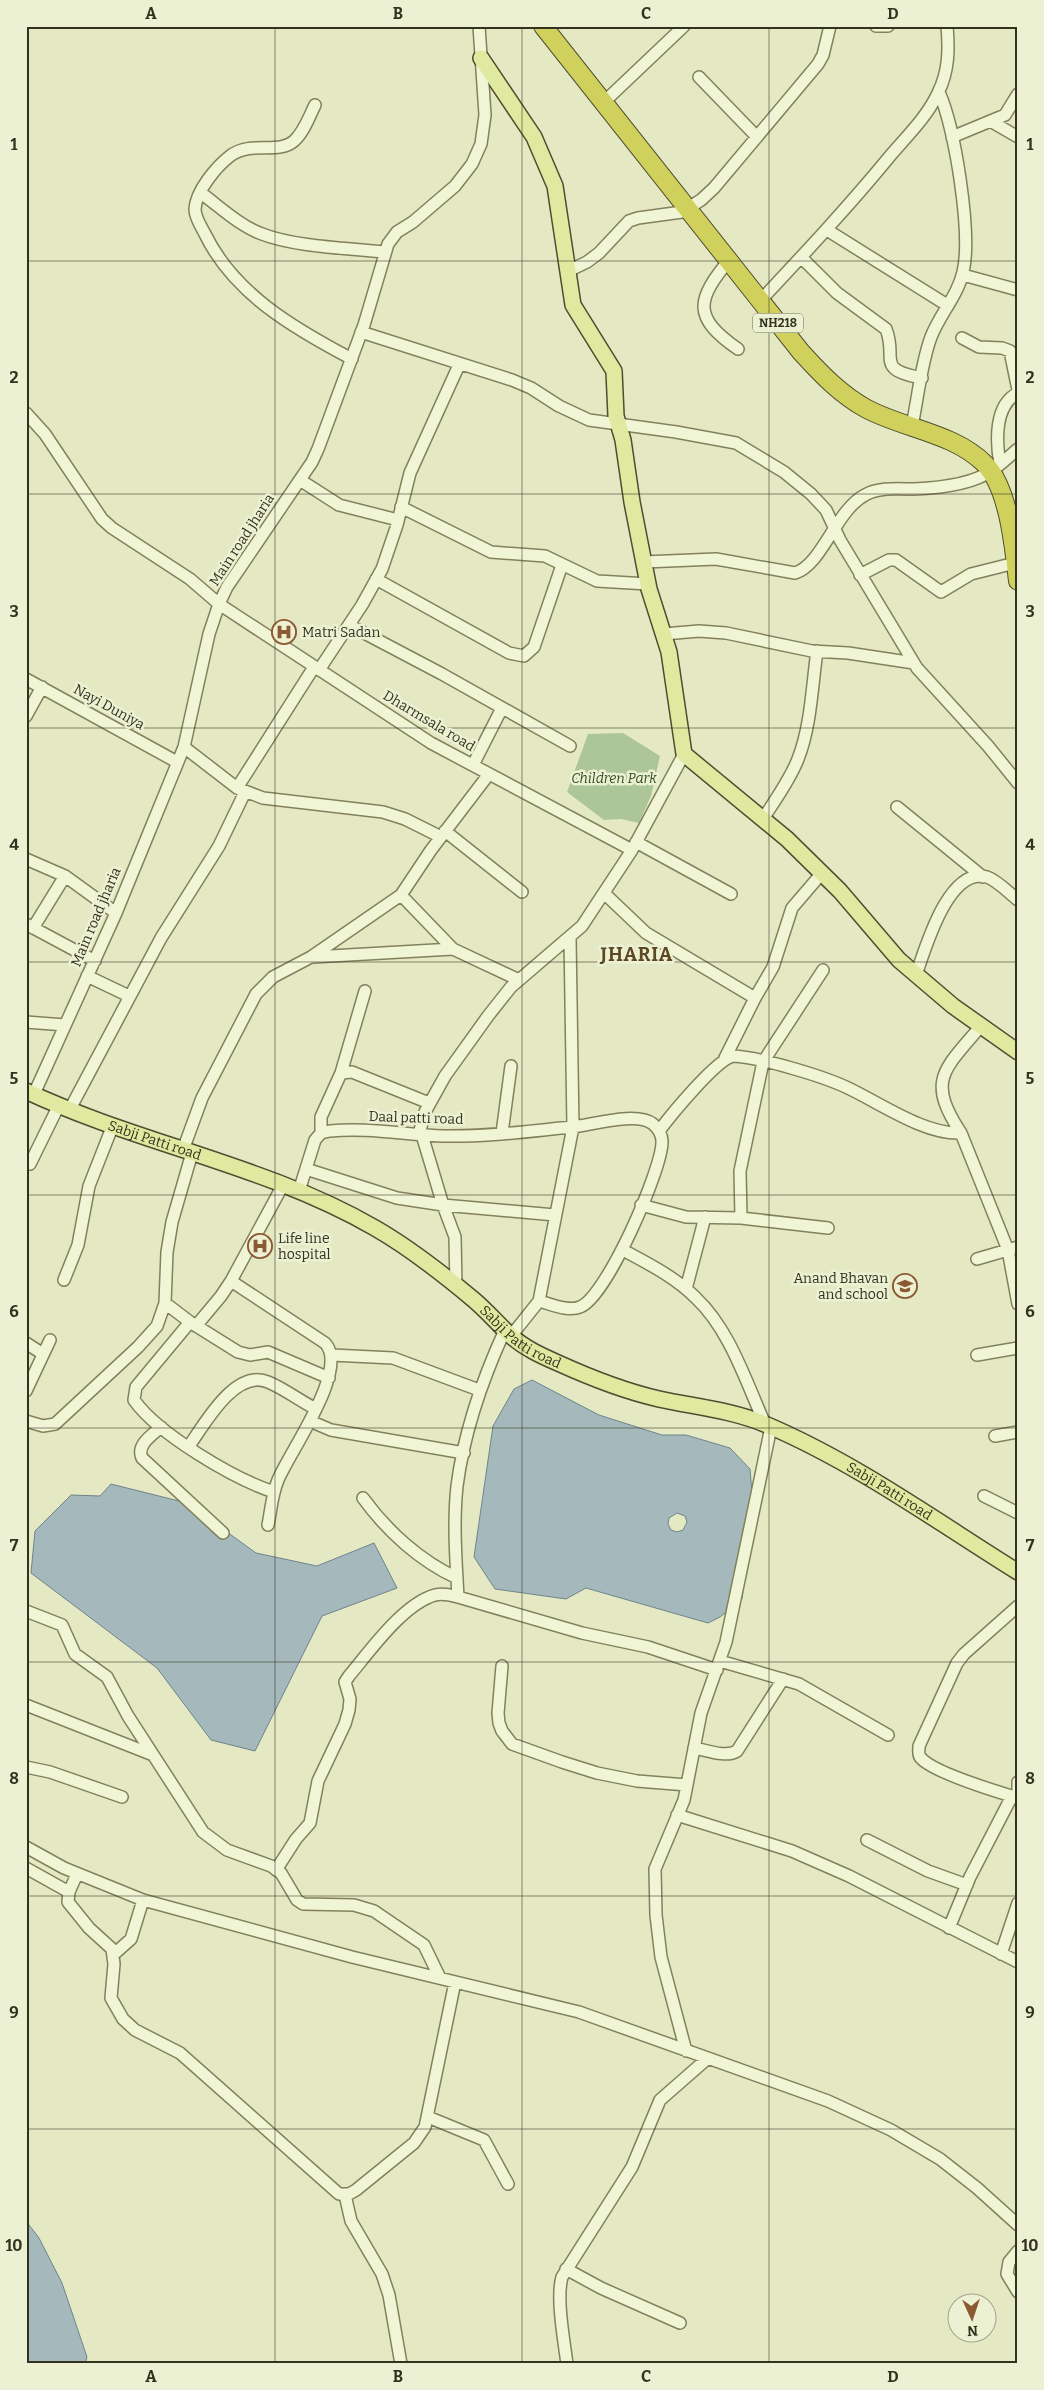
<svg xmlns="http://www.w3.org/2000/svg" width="1044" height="2390" viewBox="0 0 1044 2390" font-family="Bitter,serif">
<rect width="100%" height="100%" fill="#e4e9c4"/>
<path fill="#adc699" d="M 623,733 L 660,756 L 651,796 L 639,823 L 621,819 L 604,820 L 567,792 L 588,734 Z"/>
<path fill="#a5b9bd" stroke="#6d848a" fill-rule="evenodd" d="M 532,1380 L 599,1415 L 662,1435 L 686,1435 L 730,1448 L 750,1469 L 753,1505 L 742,1599 L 720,1617 L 708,1623 L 586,1588 L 566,1599 L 495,1589 L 474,1557 L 493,1426 L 514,1389 ZM 677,1513 L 685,1516 L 687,1522 L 683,1530 L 677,1532 L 671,1530 L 668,1524 L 669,1518 Z
M 111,1484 L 187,1503 L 256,1553 L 317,1566 L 374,1543 L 397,1588 L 322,1616 L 255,1751 L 211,1740 L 157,1668 L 31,1573 L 35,1531 L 71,1495 L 100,1496 Z
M 26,2221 L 39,2238 L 62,2283 L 87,2357 L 85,2364 L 26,2364 Z"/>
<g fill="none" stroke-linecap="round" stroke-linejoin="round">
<defs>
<path id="minor" d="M 876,26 L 888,26
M 699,77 L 757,137
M 604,102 L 684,26
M 315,105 C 309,117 304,132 294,141 C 278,155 251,140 230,156 C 216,167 196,191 195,209 C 195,218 201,226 205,234 C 234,294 295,329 352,359
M 992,122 L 1018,137
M 952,137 L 1005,115 L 1018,94
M 201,193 C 220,207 240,226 262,234 C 296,247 347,248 384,252
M 827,230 L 947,305
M 801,257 L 837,293 L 886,329 C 898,359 874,369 922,378
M 730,259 C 696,300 692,317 738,349
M 568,271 L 587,262 L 599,253 L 629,221 L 638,218 L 682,212 L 701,200 L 714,188 L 818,64 L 823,55 L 830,26
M 963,275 L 1018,290
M 761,300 C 805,253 849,206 890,156 C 907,136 927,117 938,93 C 949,71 949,49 947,26
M 361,332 L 512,380 L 531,388 L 559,406 L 589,420 L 676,432 L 736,443 L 784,472 L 811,494 L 826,510 L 840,540 L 917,668 L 988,746 L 1018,783
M 962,338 L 979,347 L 1002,348 L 1010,351 L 1018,390
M 26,413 L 45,434 L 102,519 L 112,528 L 190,579 L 219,604 L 431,743 L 632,850
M 912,426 C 918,397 921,364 931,337 C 940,314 958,295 963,272 C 972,234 955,128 939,92
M 1000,464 C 996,442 994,405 1018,393
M 300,480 L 339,505 L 398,520
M 401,507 L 491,552 L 545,556 L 597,581 L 648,584
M 644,562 L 716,559 L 795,573 C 822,565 836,510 865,495 C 879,487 898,489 914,489 C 938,488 971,485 991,471 C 1001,465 1009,456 1018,449
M 860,575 L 889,560 L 896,560 L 941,592 L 971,574 L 1015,563
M 376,579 L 509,653 L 524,656 L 534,647 L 562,565
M 349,625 L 442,674 L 570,746
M 664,634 L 699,631 L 726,633 L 812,651 L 848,653 L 914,663
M 319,670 L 362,605 L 382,569 L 397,525 L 410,473 L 459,365
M 26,679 L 177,762
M 26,716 L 42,687
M 184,747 L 237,788 L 263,798 L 383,812 L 405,819 L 441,837
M 473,765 L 502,708
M 237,788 L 314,667
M 897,807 L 983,877
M 763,819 C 775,800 790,780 798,759 C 811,726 812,686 817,651
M 445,831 L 522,892
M 636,842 L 731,894
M 26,859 L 65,876 L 116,913
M 604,893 L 646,933 L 755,998
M 401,895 L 453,949 L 519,980
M 26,924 L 95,961
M 33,928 L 65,876
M 313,957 L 453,949
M 916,975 C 925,950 948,866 987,877 C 998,881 1009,893 1018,900
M 87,976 L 129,996
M 26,1022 L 65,1025
M 725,1058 L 755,998 L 773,967 L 792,908 L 822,873
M 341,1073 L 365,991
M 34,1094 L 116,913 L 184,747 L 209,634 L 219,604 L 227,587 L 312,462 L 318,449 L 364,325 L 388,244 L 397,232 L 413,222 L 455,186 L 472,164 L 481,144 L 485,115 L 479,26
M 70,1109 L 161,938 L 219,846 L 245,792
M 659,1131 C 671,1115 716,1060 733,1056 C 759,1057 823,1076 848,1088 C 880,1103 925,1135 961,1133 L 1008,1250 L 1018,1304
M 321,1133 L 321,1117 L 341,1073 L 352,1072 L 429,1103
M 502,1133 L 511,1066
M 961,1133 C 926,1080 944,1070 980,1027
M 419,1134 L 425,1112 L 445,1076 L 488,1016 L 511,987 L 582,926 L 632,850 L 684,754
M 422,1135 L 443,1205 L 455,1237 L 456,1286
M 183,1150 L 202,1098 L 256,994 L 273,977 L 311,957 L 401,895 L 431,850 L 489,774
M 30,1164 L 59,1105
M 306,1169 L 397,1198 L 443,1205 L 555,1215
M 299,1191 L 315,1140 L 321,1133 L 330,1131 C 368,1127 406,1135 444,1136 C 486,1137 530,1131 572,1127 C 592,1125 637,1111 653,1124 C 658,1128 662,1135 662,1141 C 663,1168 606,1298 580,1307 C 568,1312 551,1304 539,1301
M 641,1205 L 686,1217 L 741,1218 L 828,1228
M 741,1218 L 740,1171 L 763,1062 L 823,970
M 623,1250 C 649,1264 675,1277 696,1298 C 730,1330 746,1382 765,1424
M 977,1259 L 1018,1247
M 64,1280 L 78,1245 L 89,1186 L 113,1125
M 231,1281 L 325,1343 C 350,1369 290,1451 278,1480 C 272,1494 271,1510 268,1525
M 686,1289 L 705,1217
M 165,1303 L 190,1322 L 238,1352 L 250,1355 L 268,1352 L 329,1378
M 190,1322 L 136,1387 L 134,1400 C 158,1434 234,1479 274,1492
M 196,1326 L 221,1296 L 231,1281 L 283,1185
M 511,1336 L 539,1301 L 573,1127 L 570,938
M 26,1343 L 43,1354
M 332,1355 L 393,1358 L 479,1390
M 977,1355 L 1018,1348
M 26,1391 L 50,1340
M 26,1421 L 43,1426 L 55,1424 L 138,1347 L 157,1326 L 165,1303 L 167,1252 L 172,1222 L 192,1153
M 310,1421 L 331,1430 L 464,1453
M 161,1427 C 152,1435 136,1445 142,1458 L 223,1533
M 995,1436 L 1018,1432
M 189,1446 C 204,1425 235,1368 268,1382 C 285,1389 300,1401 316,1409
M 984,1496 L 1018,1513
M 363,1498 C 387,1531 420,1561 457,1578
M 458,1597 C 456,1560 453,1523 457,1486 C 464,1432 482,1380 505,1330
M 1018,1606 L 964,1654 L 957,1663 L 919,1746 C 919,1750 918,1754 920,1757 C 931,1772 998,1792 1018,1798
M 26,1611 L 62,1625 L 75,1654 L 107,1677 L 128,1716 L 203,1832 L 227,1850 L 271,1866 L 281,1873 L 297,1900 L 303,1904 L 354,1905 L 374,1911 L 424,1945 L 440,1978
M 720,1661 L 799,1684 L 888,1735
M 502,1666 L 498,1713 L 499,1723 L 502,1731 L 512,1744 L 562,1762 L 597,1773 L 637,1781 L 687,1785
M 26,1705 L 153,1755
M 694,1748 C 706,1750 726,1758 737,1751 L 783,1679
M 26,1767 L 50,1772 L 122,1797
M 1018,1782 L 1018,1793
M 677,1815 L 792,1851 L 849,1876 L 1018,1962
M 867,1840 L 928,1871 L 967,1885
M 26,1847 L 64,1868 L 143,1900 L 352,1957 L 579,2012 L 828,2101 L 891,2130 L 940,2159 L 977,2188 L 1018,2225
M 26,1868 L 69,1892
M 276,1870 L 296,1839 L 310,1823 L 318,1781 L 345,1724 L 349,1710 L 350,1699 L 345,1682 L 349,1676 C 370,1651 403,1604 435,1595 C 443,1593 450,1595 458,1597 L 582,1633 L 648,1647 L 717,1670
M 77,1874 L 69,1892 L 68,1902 L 89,1928 L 112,1949 L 114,1964 L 111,1998 L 123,2019 L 135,2030 L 180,2053 L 339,2194 L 349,2194 L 356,2190 L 414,2143 L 425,2127 L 455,1982
M 949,1928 L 970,1877 L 1012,1796
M 1001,1954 L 1018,1903
M 113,1955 L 131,1939 L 143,1900
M 686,2051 L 661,1957 L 656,1915 L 655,1869 L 684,1800 L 701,1713 L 726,1642 L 771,1427
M 428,2117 L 484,2140 L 508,2184
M 345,2195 L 351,2221 L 382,2274 L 389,2295 L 401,2364
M 1018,2251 L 1009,2262 L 1007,2274 L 1018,2292
M 566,2269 L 601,2288 L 680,2323
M 567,2364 C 564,2340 556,2298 562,2277 L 632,2167 L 660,2100 L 708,2058"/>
<g id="major">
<path d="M 481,58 L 534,137 L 555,186 L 573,305 L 614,371 L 616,416 L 623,440 L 632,502 L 649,589 L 669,652 L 684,754 L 787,839 L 840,891 L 899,960 L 953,1006 L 1018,1052"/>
<path id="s1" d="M 26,1091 C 139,1144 266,1165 375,1228 C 410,1248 443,1274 474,1300 C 487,1311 498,1324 510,1335 C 524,1348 542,1356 558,1363 C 591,1378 624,1391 659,1399 C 695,1407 732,1410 767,1425 C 856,1463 936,1521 1018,1572"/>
</g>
<path id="highway" d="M 543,26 L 801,352 C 821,374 841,395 867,409 C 905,429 954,433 985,464 C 1009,489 1014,547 1018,581"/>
</defs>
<use href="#minor" stroke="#82815c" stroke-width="14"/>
<use href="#major" stroke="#504d30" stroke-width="18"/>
<use href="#highway" stroke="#504d30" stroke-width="20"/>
<use href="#minor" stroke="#f0f5d6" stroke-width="11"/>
<use href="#major" stroke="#dfe99f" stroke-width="15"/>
<use href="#highway" stroke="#d0d05d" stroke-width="18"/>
</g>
<path fill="none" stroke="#33321f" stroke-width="1" stroke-opacity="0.55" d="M 275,26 L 275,2364M 522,26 L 522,2364M 769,26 L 769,2364M 26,261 L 1018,261M 26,494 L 1018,494M 26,728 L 1018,728M 26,962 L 1018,962M 26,1195 L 1018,1195M 26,1428 L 1018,1428M 26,1662 L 1018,1662M 26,1896 L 1018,1896M 26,2129 L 1018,2129"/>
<defs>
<symbol id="hospital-ring" viewBox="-11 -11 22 22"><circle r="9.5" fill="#edf1d3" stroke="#8b5932" stroke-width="1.5"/><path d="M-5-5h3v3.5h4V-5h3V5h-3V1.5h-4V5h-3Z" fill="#8b5932"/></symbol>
<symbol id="school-ring" viewBox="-11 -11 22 22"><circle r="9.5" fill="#edf1d3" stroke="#8b5932" stroke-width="1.5"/><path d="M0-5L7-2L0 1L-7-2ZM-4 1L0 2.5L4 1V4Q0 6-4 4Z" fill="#8b5932"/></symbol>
</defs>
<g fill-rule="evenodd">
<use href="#hospital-ring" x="270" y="618" width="28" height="28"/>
<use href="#hospital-ring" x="246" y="1232" width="28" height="28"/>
<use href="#school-ring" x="891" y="1272" width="28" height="28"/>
</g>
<g text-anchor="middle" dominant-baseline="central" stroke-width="5" stroke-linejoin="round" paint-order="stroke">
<rect fill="#edf1d3" stroke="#6b6b55" stroke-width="1" x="753" y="313.5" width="50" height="19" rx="4"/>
<g font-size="12" font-weight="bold" fill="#33321f">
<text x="778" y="323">NH218</text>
</g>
<g font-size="14" fill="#33321f" stroke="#edf1d3">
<text transform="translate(242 540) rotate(-57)">Main road jharia</text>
<text transform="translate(109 707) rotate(29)">Nayi Duniya</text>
<text transform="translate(429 721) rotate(31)">Dharmsala road</text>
<text transform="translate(96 917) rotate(-67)">Main road jharia</text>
<text transform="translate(416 1118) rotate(2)">Daal patti road</text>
<text stroke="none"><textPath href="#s1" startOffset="138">Sabji Patti road</textPath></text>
<text stroke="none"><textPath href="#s1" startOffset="558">Sabji Patti road</textPath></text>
<text stroke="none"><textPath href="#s1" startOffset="962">Sabji Patti road</textPath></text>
</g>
<g font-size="14" fill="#33321f" stroke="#edf1d3" text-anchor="start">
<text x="302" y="632">Matri Sadan</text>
<text x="278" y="1238">Life line<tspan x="278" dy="16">hospital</tspan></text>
<text x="888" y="1278" text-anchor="end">Anand Bhavan<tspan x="888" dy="16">and school</tspan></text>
</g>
<g font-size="14" font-style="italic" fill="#334e27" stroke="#edf1d3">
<text x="614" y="778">Children Park</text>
</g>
<g font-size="19" font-weight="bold" letter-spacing="1" fill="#5c4823" stroke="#edf1d3">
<text x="637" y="954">JHARIA</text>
</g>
</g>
<rect width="1044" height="2390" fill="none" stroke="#edf1d3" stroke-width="55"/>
<g transform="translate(972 2318) rotate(177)"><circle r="24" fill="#edf1d3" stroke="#a3a58b"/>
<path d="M0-4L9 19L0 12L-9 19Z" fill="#8b5932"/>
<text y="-8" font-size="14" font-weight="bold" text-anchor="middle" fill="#33321f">N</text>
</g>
<rect x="28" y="28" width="988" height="2334" fill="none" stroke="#33321f" stroke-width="2"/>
<g font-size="16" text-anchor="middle" font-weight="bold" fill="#33321f">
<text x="151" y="19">A</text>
<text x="398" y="19">B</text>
<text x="646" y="19">C</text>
<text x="893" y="19">D</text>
<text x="14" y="150">1</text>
<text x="1030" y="150">1</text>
<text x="14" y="383">2</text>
<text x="1030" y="383">2</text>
<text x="14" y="617">3</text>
<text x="1030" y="617">3</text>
<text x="14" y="850">4</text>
<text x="1030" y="850">4</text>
<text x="14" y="1084">5</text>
<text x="1030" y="1084">5</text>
<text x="14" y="1317">6</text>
<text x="1030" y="1317">6</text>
<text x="14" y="1551">7</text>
<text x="1030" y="1551">7</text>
<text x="14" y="1784">8</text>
<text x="1030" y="1784">8</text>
<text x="14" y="2018">9</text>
<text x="1030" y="2018">9</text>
<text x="14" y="2251">10</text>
<text x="1030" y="2251">10</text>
<text x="151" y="2382">A</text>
<text x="398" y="2382">B</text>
<text x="646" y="2382">C</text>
<text x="893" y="2382">D</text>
</g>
</svg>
